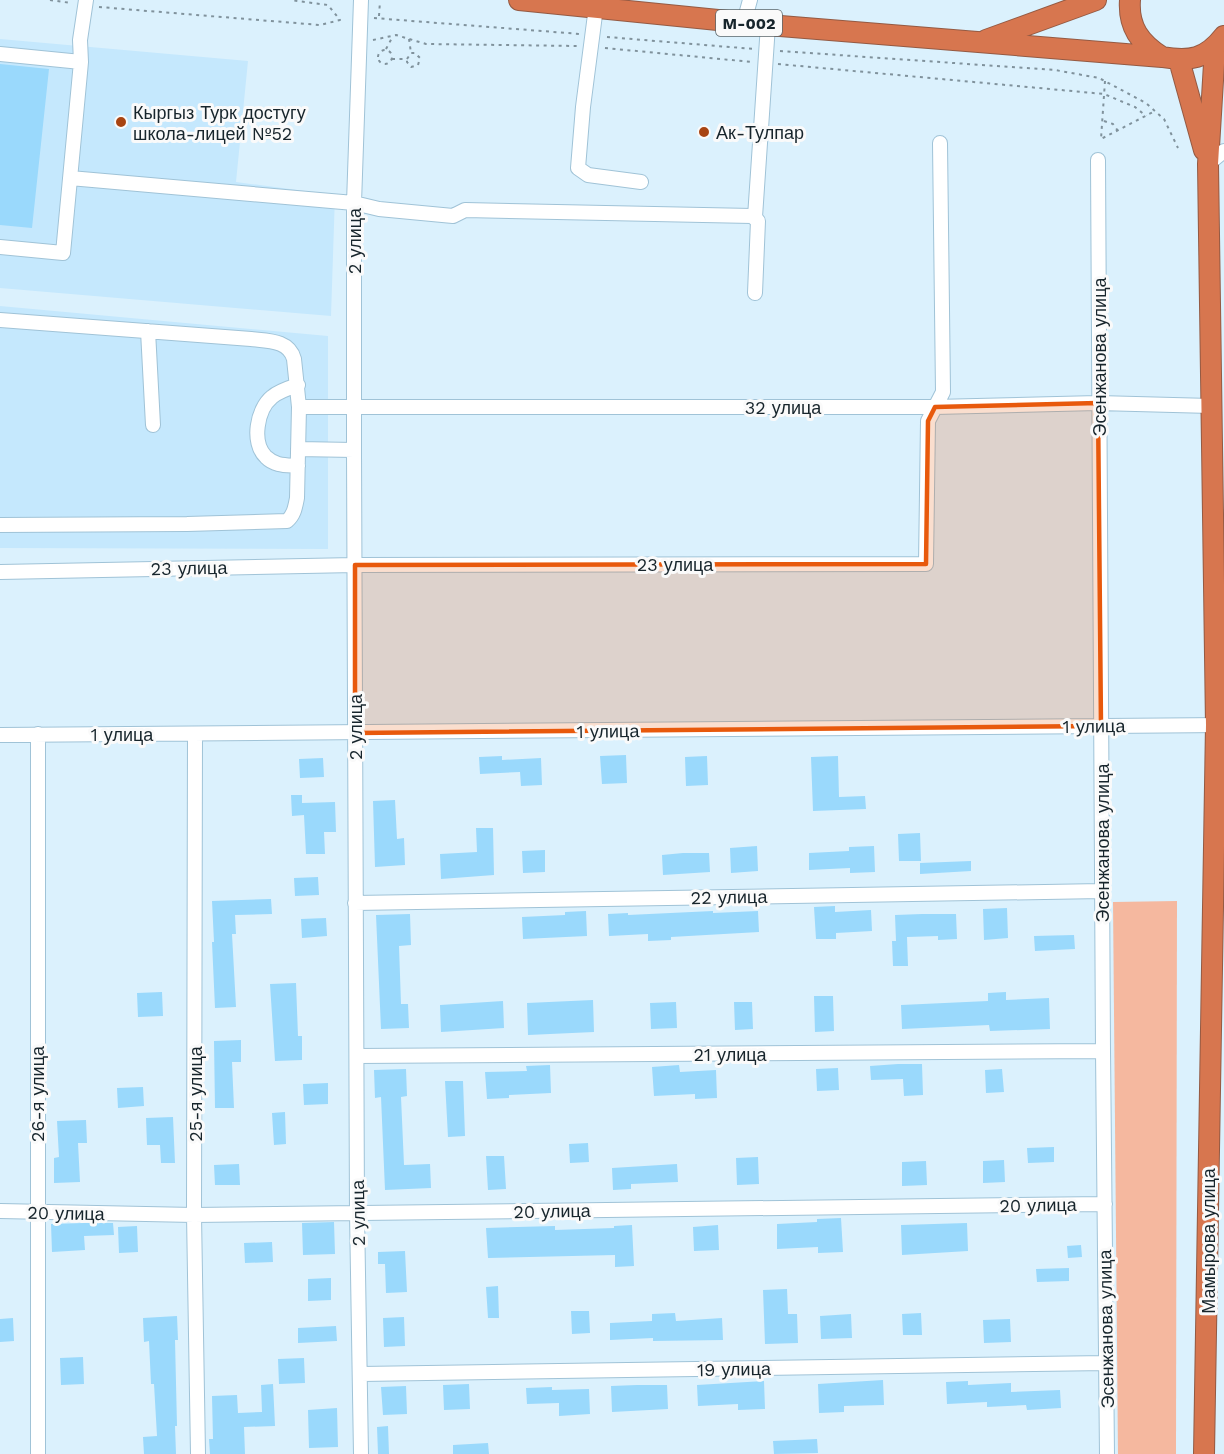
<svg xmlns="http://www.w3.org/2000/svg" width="1224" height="1454" viewBox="0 0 1224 1454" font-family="'Work Sans',sans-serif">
<rect width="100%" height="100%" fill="#dbf1fd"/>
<path fill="#c5e8fd" d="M 0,39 L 248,61 L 236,182 L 335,195 L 331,316 L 0,288 Z
M 0,306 L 328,336 L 328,549 L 0,548 Z"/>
<path fill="#f5b89f" d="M 1177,901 L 1176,1454 L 1118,1454 L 1113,902 Z"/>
<path fill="#9ad9fc" d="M 0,64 L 49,69 L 32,228 L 0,225 Z
M 626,755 L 627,783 L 602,784 L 600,756 Z
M 502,756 L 502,760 L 541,758 L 542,785 L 521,786 L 520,772 L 480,774 L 479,757 Z
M 707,756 L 708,785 L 686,786 L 685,757 Z
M 838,756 L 839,797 L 865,796 L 866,809 L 813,811 L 811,757 Z
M 323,758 L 324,777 L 300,778 L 299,759 Z
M 291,795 L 302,795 L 302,803 L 335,802 L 336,832 L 324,832 L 325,854 L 306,854 L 304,815 L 292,816 Z
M 395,800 L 397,839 L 404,838 L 405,865 L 375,867 L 373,801 Z
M 476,828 L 493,828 L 494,875 L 441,879 L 440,854 L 477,852 Z
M 920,833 L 921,861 L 899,861 L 898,834 Z
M 757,846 L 758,871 L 731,873 L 730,848 Z
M 874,846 L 875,872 L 850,873 L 850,868 L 809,870 L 809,853 L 849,851 L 849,847 Z
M 545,850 L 545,872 L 523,873 L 522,851 Z
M 683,853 L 709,853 L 710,872 L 663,875 L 662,855 Z
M 971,861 L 971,871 L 920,874 L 920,863 Z
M 318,877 L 319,895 L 295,896 L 294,878 Z
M 271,899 L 272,914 L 235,915 L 236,934 L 232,934 L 236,1007 L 215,1008 L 212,942 L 214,942 L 212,901 Z
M 835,906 L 835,912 L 871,910 L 872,931 L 836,933 L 836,939 L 816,939 L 814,907 Z
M 1007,908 L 1008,938 L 984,940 L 983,909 Z
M 586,911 L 587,936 L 523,939 L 522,917 L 565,915 L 565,912 Z
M 713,911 L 713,913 L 758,911 L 759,932 L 671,937 L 671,940 L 648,941 L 648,934 L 609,936 L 608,914 L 628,913 L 628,915 Z
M 410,914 L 411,945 L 399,946 L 401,1004 L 408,1004 L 409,1028 L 381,1029 L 376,915 Z
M 922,914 L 956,914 L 957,939 L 938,940 L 938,936 L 907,937 L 908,966 L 893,966 L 892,941 L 896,941 L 895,915 Z
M 326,918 L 327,936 L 302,938 L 301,919 Z
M 1074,935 L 1075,949 L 1035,951 L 1034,936 Z
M 296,983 L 298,1036 L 302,1036 L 302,1060 L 275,1061 L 270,984 Z
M 162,992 L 163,1016 L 138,1017 L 137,993 Z
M 1006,992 L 1006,1000 L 1049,998 L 1050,1029 L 990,1031 L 989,1025 L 902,1029 L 901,1005 L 988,1001 L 988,993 Z
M 814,996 L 833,996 L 834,1031 L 815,1032 Z
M 593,1000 L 594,1032 L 528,1035 L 527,1003 Z
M 503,1001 L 504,1028 L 441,1032 L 440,1005 Z
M 676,1002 L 677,1028 L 651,1029 L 650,1003 Z
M 734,1002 L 752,1002 L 753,1029 L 735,1030 Z
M 241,1040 L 241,1062 L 232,1062 L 234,1108 L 215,1108 L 214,1041 Z
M 898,1064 L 922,1064 L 923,1095 L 904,1096 L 903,1079 L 871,1080 L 870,1066 Z
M 550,1065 L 551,1093 L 509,1095 L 509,1098 L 487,1099 L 485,1072 L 527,1071 L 526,1066 Z
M 679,1065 L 680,1072 L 716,1070 L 717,1098 L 695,1099 L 695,1094 L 654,1096 L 652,1067 Z
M 838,1068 L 839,1090 L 817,1091 L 816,1069 Z
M 406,1069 L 407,1096 L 401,1097 L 404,1165 L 430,1164 L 431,1188 L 385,1190 L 381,1097 L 375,1098 L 374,1070 Z
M 1002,1069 L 1004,1092 L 986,1093 L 985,1070 Z
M 445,1081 L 463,1081 L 465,1136 L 448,1137 Z
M 328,1083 L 328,1104 L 304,1105 L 303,1084 Z
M 143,1087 L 144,1106 L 118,1108 L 117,1088 Z
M 285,1112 L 286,1144 L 274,1145 L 272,1113 Z
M 173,1117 L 175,1163 L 161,1163 L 160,1145 L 147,1145 L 146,1118 Z
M 86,1120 L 87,1143 L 78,1143 L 80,1182 L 54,1183 L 54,1158 L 59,1157 L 57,1121 Z
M 588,1143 L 589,1162 L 570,1163 L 569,1144 Z
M 1054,1147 L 1054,1162 L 1028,1163 L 1027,1148 Z
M 486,1156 L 504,1156 L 506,1189 L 488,1190 Z
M 758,1157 L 759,1184 L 737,1185 L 736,1158 Z
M 1004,1160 L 1005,1182 L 983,1183 L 983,1161 Z
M 926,1161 L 927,1185 L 902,1186 L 902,1162 Z
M 239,1164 L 240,1185 L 215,1185 L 214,1165 Z
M 677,1164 L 678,1182 L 631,1184 L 631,1189 L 613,1190 L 612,1168 Z
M 841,1218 L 843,1252 L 818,1253 L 818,1247 L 777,1249 L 777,1224 L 817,1222 L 817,1219 Z
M 334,1222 L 335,1254 L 303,1255 L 302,1223 Z
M 84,1223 L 113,1223 L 114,1235 L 84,1236 L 85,1250 L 52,1252 L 51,1224 Z
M 967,1223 L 968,1251 L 902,1255 L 901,1225 Z
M 632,1225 L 634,1266 L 615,1267 L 615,1255 L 488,1258 L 486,1228 L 555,1226 L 555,1230 L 614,1228 L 614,1226 Z
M 718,1225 L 719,1250 L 694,1251 L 693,1227 Z
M 137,1226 L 138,1252 L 119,1253 L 118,1227 Z
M 272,1242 L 273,1262 L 245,1263 L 244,1243 Z
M 1081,1245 L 1082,1257 L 1068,1258 L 1067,1246 Z
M 405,1251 L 407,1292 L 386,1293 L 385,1264 L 378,1264 L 378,1252 Z
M 1069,1268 L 1069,1281 L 1037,1282 L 1036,1269 Z
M 331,1278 L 331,1300 L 308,1301 L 308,1279 Z
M 498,1286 L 499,1318 L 488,1318 L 486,1287 Z
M 787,1289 L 788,1314 L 797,1314 L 798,1343 L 765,1344 L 763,1290 Z
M 571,1311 L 589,1311 L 590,1333 L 572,1334 Z
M 675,1313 L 676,1321 L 722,1318 L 723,1340 L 653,1341 L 653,1338 L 610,1340 L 610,1323 L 652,1321 L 652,1314 Z
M 921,1313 L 922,1335 L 903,1335 L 902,1314 Z
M 851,1314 L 852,1338 L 821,1339 L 820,1316 Z
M 177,1316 L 178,1340 L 175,1340 L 177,1426 L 175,1426 L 176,1454 L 144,1454 L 143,1437 L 157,1436 L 154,1384 L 151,1384 L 149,1341 L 144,1342 L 143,1318 Z
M 404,1317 L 405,1346 L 384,1347 L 383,1318 Z
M 13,1318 L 14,1341 L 0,1342 L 0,1319 Z
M 1010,1319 L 1011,1342 L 984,1343 L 983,1320 Z
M 336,1326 L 337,1341 L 298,1343 L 298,1328 Z
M 83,1357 L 84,1384 L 61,1385 L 60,1358 Z
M 304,1358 L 305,1383 L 279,1384 L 278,1359 Z
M 883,1380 L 884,1405 L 844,1406 L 844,1412 L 819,1413 L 818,1384 Z
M 764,1381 L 765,1409 L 738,1410 L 738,1404 L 698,1406 L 697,1385 Z
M 968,1381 L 968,1385 L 1011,1383 L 1011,1392 L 1060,1390 L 1061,1408 L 1027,1410 L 1026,1405 L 987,1407 L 987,1402 L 947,1404 L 946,1382 Z
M 273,1384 L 275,1426 L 244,1427 L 245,1454 L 210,1454 L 209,1439 L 213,1439 L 212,1396 L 237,1395 L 238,1413 L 262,1412 L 261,1385 Z
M 469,1384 L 470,1409 L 444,1410 L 443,1385 Z
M 637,1385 L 667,1385 L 668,1409 L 612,1412 L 611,1386 Z
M 406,1386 L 407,1414 L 383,1415 L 381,1387 Z
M 552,1387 L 552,1390 L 589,1389 L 590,1414 L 559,1416 L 559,1403 L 527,1404 L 526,1388 Z
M 337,1408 L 338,1447 L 309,1448 L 308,1410 Z
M 388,1426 L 389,1454 L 378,1454 L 377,1427 Z
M 817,1439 L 818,1453 L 774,1454 L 773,1441 Z
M 488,1443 L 489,1454 L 453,1454 L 453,1445 Z"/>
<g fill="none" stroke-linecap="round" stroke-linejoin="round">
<defs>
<path id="minor" d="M 596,7 L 583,107 L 578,168 L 588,175 L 641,182
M 744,22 L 750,0
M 0,54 L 81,62
M 1098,160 L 1103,1051 L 1107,1454
M 1208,164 L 1224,151
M 70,178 L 354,203 L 379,209 L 453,216 L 465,210 L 752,216 L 758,221 L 755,293
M 755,217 L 768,25
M 0,247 L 63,253 L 81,62 L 80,40 L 86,0
M 0,320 L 251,339 C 268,341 289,340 294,359 L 299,407 L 297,498 C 295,508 294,515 287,521 L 187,524 L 0,525
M 148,331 L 153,425
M 298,385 C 289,388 279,391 272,397 C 257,409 251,443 266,457 C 275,466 286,465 298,466
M 299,407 L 935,407 L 1098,403 L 1211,406
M 298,449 L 354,450
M 0,572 L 355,565 L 926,564 L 928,421 L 943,392 L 940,143
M 195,734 L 194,1215 L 198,1454
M 0,735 L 1224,725
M 355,903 L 1102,891
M 357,1056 L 1103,1051
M 0,1211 L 194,1215 L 1105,1204
M 361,1374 L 1107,1363
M 38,1454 L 38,734
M 361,1454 L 357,1213 L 354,450 L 354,203 L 361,0"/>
<path id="highway" d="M 519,0 L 768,25 L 1162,57 C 1190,62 1206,59 1224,36
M 1130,0 C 1128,27 1140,43 1162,57
M 986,40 L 1096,0
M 1179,60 L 1204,150
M 1204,1454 L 1216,725 L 1208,164 L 1215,47"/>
</defs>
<use href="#minor" stroke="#a0c3d7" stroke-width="16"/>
<use href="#highway" stroke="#945a43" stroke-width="22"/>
<path stroke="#80929c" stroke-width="2" stroke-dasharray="3 4.5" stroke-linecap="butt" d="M 50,0 L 71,3
M 99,7 L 320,25 L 340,20 L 328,5 L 290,0
M 379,16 L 380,1
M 374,18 L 580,34
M 607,37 L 754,49
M 409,39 L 411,53
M 373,40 L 396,35 L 426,44 L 578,46
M 605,48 L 752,62
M 386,49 L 393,36
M378 57a7 7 0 1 1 14 0a7 7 0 1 1-14 0Z
M 780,51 L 1055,70 L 1099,78 L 1146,103 L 1164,119 L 1178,148
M 392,59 L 407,59 L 411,53 L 415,53 L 420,58 L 418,65 L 411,67 L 407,62 L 407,59
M 778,64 L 1104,94 L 1135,107 L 1146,116
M 1105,81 L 1101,139 L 1155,111
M 1104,121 L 1113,124 L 1118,131"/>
<use href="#minor" stroke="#fff" stroke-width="14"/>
<use href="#highway" stroke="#d7764f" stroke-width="20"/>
</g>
<path fill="#e8590c" fill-opacity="0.2" stroke="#e8590c" stroke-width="4.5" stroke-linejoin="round" d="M 1098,403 L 1101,726 L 355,733 L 355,565 L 926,564 L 928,421 L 935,407 Z"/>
<g fill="#a84412" stroke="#fafafa" stroke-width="2">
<circle cx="121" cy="122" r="6"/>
<circle cx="704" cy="132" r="6"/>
</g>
<g text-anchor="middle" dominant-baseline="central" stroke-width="6" stroke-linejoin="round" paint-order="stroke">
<rect fill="#fafafa" stroke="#5b656a" stroke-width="1.5" x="716" y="10" width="66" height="26" rx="4.5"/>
<g font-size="16" font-weight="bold" fill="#17252c">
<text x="749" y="23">M-002</text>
</g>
<g font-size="18" fill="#17252c" stroke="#fafafa" text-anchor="start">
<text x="133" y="112">Кыргыз Турк достугу<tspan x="133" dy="21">школа-лицей №52</tspan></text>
<text x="716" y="132">Ак-Тулпар</text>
</g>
<g font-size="18" fill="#17252c" stroke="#fafafa">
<text transform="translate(354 241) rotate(-90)">2 улица</text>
<text transform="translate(1099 357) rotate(-90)">Эсенжанова улица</text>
<text x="783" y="407">32 улица</text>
<text x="675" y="564">23 улица</text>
<text transform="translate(189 568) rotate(-1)">23 улица</text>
<text transform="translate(1094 726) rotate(-1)">1 улица</text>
<text transform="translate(355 727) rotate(-90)">2 улица</text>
<text transform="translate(608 731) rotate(-1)">1 улица</text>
<text x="122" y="734">1 улица</text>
<text transform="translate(1102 843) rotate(-90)">Эсенжанова улица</text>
<text transform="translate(729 897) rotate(-1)">22 улица</text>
<text x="730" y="1054">21 улица</text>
<text transform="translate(37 1094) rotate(-90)">26-я улица</text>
<text transform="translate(195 1094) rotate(-90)">25-я улица</text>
<text transform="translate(1038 1205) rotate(-1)">20 улица</text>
<text transform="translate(552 1211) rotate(-1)">20 улица</text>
<text transform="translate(66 1213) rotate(1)">20 улица</text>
<text transform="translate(358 1213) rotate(-91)">2 улица</text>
<text transform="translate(1208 1241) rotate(-90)">Мамырова улица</text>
<text transform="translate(1106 1329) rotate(-91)">Эсенжанова улица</text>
<text transform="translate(734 1369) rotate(-1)">19 улица</text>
</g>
</g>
</svg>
